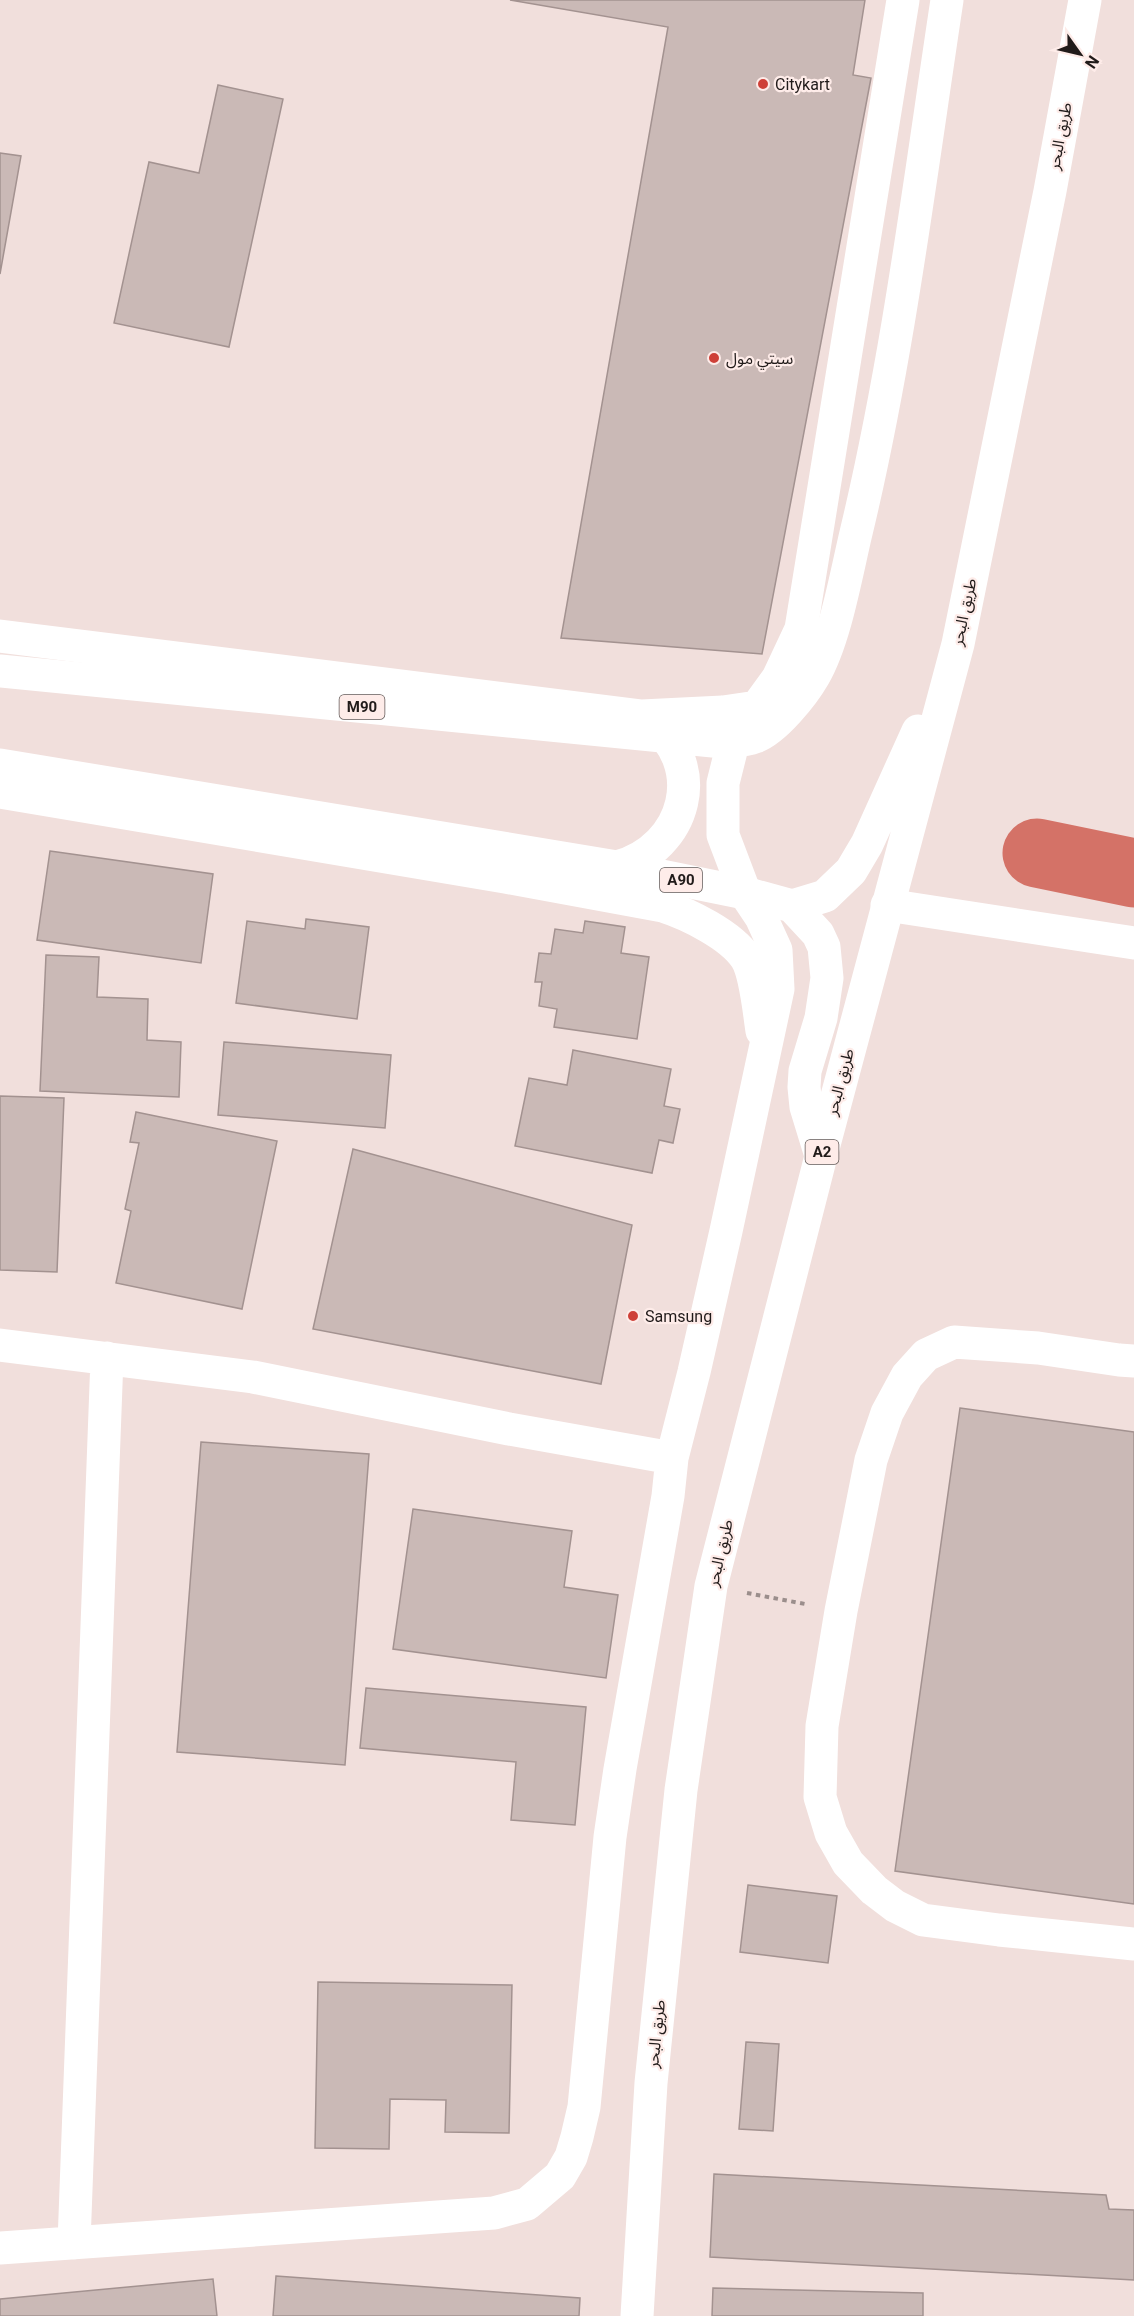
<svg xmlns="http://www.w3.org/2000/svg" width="1134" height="2316" viewBox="0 0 1134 2316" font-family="Roboto,'Noto Sans Arabic',sans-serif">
<rect width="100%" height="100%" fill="#f1dfdc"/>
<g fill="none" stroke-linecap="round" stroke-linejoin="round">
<path stroke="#d47267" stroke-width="69" d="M 1037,853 L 1134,873"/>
</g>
<path fill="#cab9b6" stroke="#a39290" stroke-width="1.5" d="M 510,0 L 865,0 L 853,75 L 871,78 L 762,654 L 561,638 L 668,27 Z
M 218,85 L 283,99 L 229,347 L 114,323 L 149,162 L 199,173 Z
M 0,153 L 21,156 L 0,274 Z
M 50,851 L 213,874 L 201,963 L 37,940 Z
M 306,919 L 369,927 L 357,1019 L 236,1003 L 247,921 L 305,929 Z
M 585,921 L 625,927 L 621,953 L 649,957 L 637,1039 L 554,1027 L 557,1009 L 539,1006 L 542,982 L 535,982 L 539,953 L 551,954 L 555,929 L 583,933 Z
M 46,955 L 99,957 L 97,997 L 148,999 L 147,1040 L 181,1042 L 179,1097 L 40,1091 Z
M 224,1042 L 391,1055 L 385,1128 L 218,1115 Z
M 573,1050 L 671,1069 L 664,1106 L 680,1109 L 673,1143 L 659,1140 L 652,1173 L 515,1146 L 529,1078 L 567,1085 Z
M 0,1096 L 64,1098 L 57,1272 L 0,1270 Z
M 136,1112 L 277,1141 L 242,1309 L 116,1283 L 131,1211 L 125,1209 L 139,1143 L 130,1142 Z
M 353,1149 L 632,1225 L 601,1384 L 313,1329 Z
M 960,1408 L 1134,1432 L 1134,1904 L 895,1871 Z
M 201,1442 L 369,1454 L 345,1765 L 177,1752 Z
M 413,1509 L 572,1531 L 564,1587 L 618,1595 L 606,1678 L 393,1649 Z
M 366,1688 L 586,1707 L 575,1825 L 511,1820 L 516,1762 L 360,1748 Z
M 748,1885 L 837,1896 L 828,1963 L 740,1952 Z
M 318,1982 L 512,1985 L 509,2133 L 445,2132 L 446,2100 L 390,2099 L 389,2149 L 315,2148 Z
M 746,2042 L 779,2044 L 773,2131 L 739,2129 Z
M 714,2174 L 1106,2195 L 1109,2209 L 1134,2210 L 1134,2280 L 710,2257 Z
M 276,2276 L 580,2298 L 579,2316 L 273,2316 Z
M 213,2279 L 217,2316 L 0,2316 L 0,2299 Z
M 713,2288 L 923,2293 L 923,2316 L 712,2316 Z"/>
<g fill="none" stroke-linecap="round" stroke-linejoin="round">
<path stroke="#9b8e8c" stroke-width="4" stroke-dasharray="4.5 4.5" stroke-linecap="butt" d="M 747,1593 L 805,1604"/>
<path stroke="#fff" stroke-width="33" d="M 0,636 L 642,716 L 723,712 L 757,707 L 778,678 L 801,629 L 903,0
M 0,792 L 505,877 L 663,906 C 688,914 731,935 746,958 C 756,974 759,1012 762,1031
M 617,867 C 687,848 709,764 648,720
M 887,905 L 1134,943
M 0,1345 L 253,1377 L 509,1429 L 672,1458
M 1134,1361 L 1119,1360 L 1038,1348 L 954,1342 L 926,1355 L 907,1376 L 887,1413 L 871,1460 L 841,1611 L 822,1726 L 820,1797 L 831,1833 L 848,1863 L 874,1890 L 895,1906 L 923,1920 L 999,1930 L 1134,1944
M 74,2243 L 107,1358
M 0,2248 L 494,2213 L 527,2204 L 560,2176 L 571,2157 L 577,2137 L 584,2107 L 610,1837 L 620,1769 L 668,1496 L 672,1458 L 694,1372 L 726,1231 L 778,989 L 776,950 L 761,917 L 745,893 L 723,835 L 723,783 L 734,739 L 757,707"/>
<path stroke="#fff" stroke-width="33" d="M 0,671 L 723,742 C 733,741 745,741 755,737 C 775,730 803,695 814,676 C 835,640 846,575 856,533 C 898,358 920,178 947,0
M 0,765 L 617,867 L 745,893 L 792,906 L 818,934 L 824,947 L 827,978 L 821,1018 L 805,1071 L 804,1087 L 806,1107 L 821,1156
M 792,906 L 825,896 L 851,871 L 867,844 L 918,731
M 637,2316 L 651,2083 L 681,1790 L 711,1586 L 821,1156 L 958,644 L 1050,191 L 1085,0"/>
</g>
<g fill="#ce4038" stroke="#feece9" stroke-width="2">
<circle cx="763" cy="84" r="6"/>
<circle cx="714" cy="358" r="6"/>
<circle cx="633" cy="1316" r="6"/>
</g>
<g text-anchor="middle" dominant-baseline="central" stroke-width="4.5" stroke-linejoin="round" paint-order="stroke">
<g fill="#feece9" stroke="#635a58" stroke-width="1.5">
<rect x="339.5" y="695" width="45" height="24" rx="4.5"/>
<rect x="660" y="868" width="42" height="24" rx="4.5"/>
<rect x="805.5" y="1140" width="33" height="24" rx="4.5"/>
</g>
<g font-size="15" font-weight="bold" fill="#211b1a">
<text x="362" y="707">M90</text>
<text x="681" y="880">A90</text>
<text x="822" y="1152">A2</text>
</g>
<g font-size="16" fill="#211b1a" stroke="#feece9" text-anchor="start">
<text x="775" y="84">Citykart</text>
<text x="726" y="358">سيتي مول</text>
<text x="645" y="1316">Samsung</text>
</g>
<g font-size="16" fill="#211b1a" stroke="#feece9">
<text transform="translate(1060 136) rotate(-79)">طريق البحر</text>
<text transform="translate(964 612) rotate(-78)">طريق البحر</text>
<text transform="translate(840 1082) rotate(-75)">طريق البحر</text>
<text transform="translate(720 1553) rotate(-77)">طريق البحر</text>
<text transform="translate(656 2034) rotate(-84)">طريق البحر</text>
</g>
</g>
<g transform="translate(1080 54) rotate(124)" stroke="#feece9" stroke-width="4.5" paint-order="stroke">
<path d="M0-4.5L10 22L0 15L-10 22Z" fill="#211b1a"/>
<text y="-9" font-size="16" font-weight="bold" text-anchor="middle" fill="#211b1a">N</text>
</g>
</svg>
